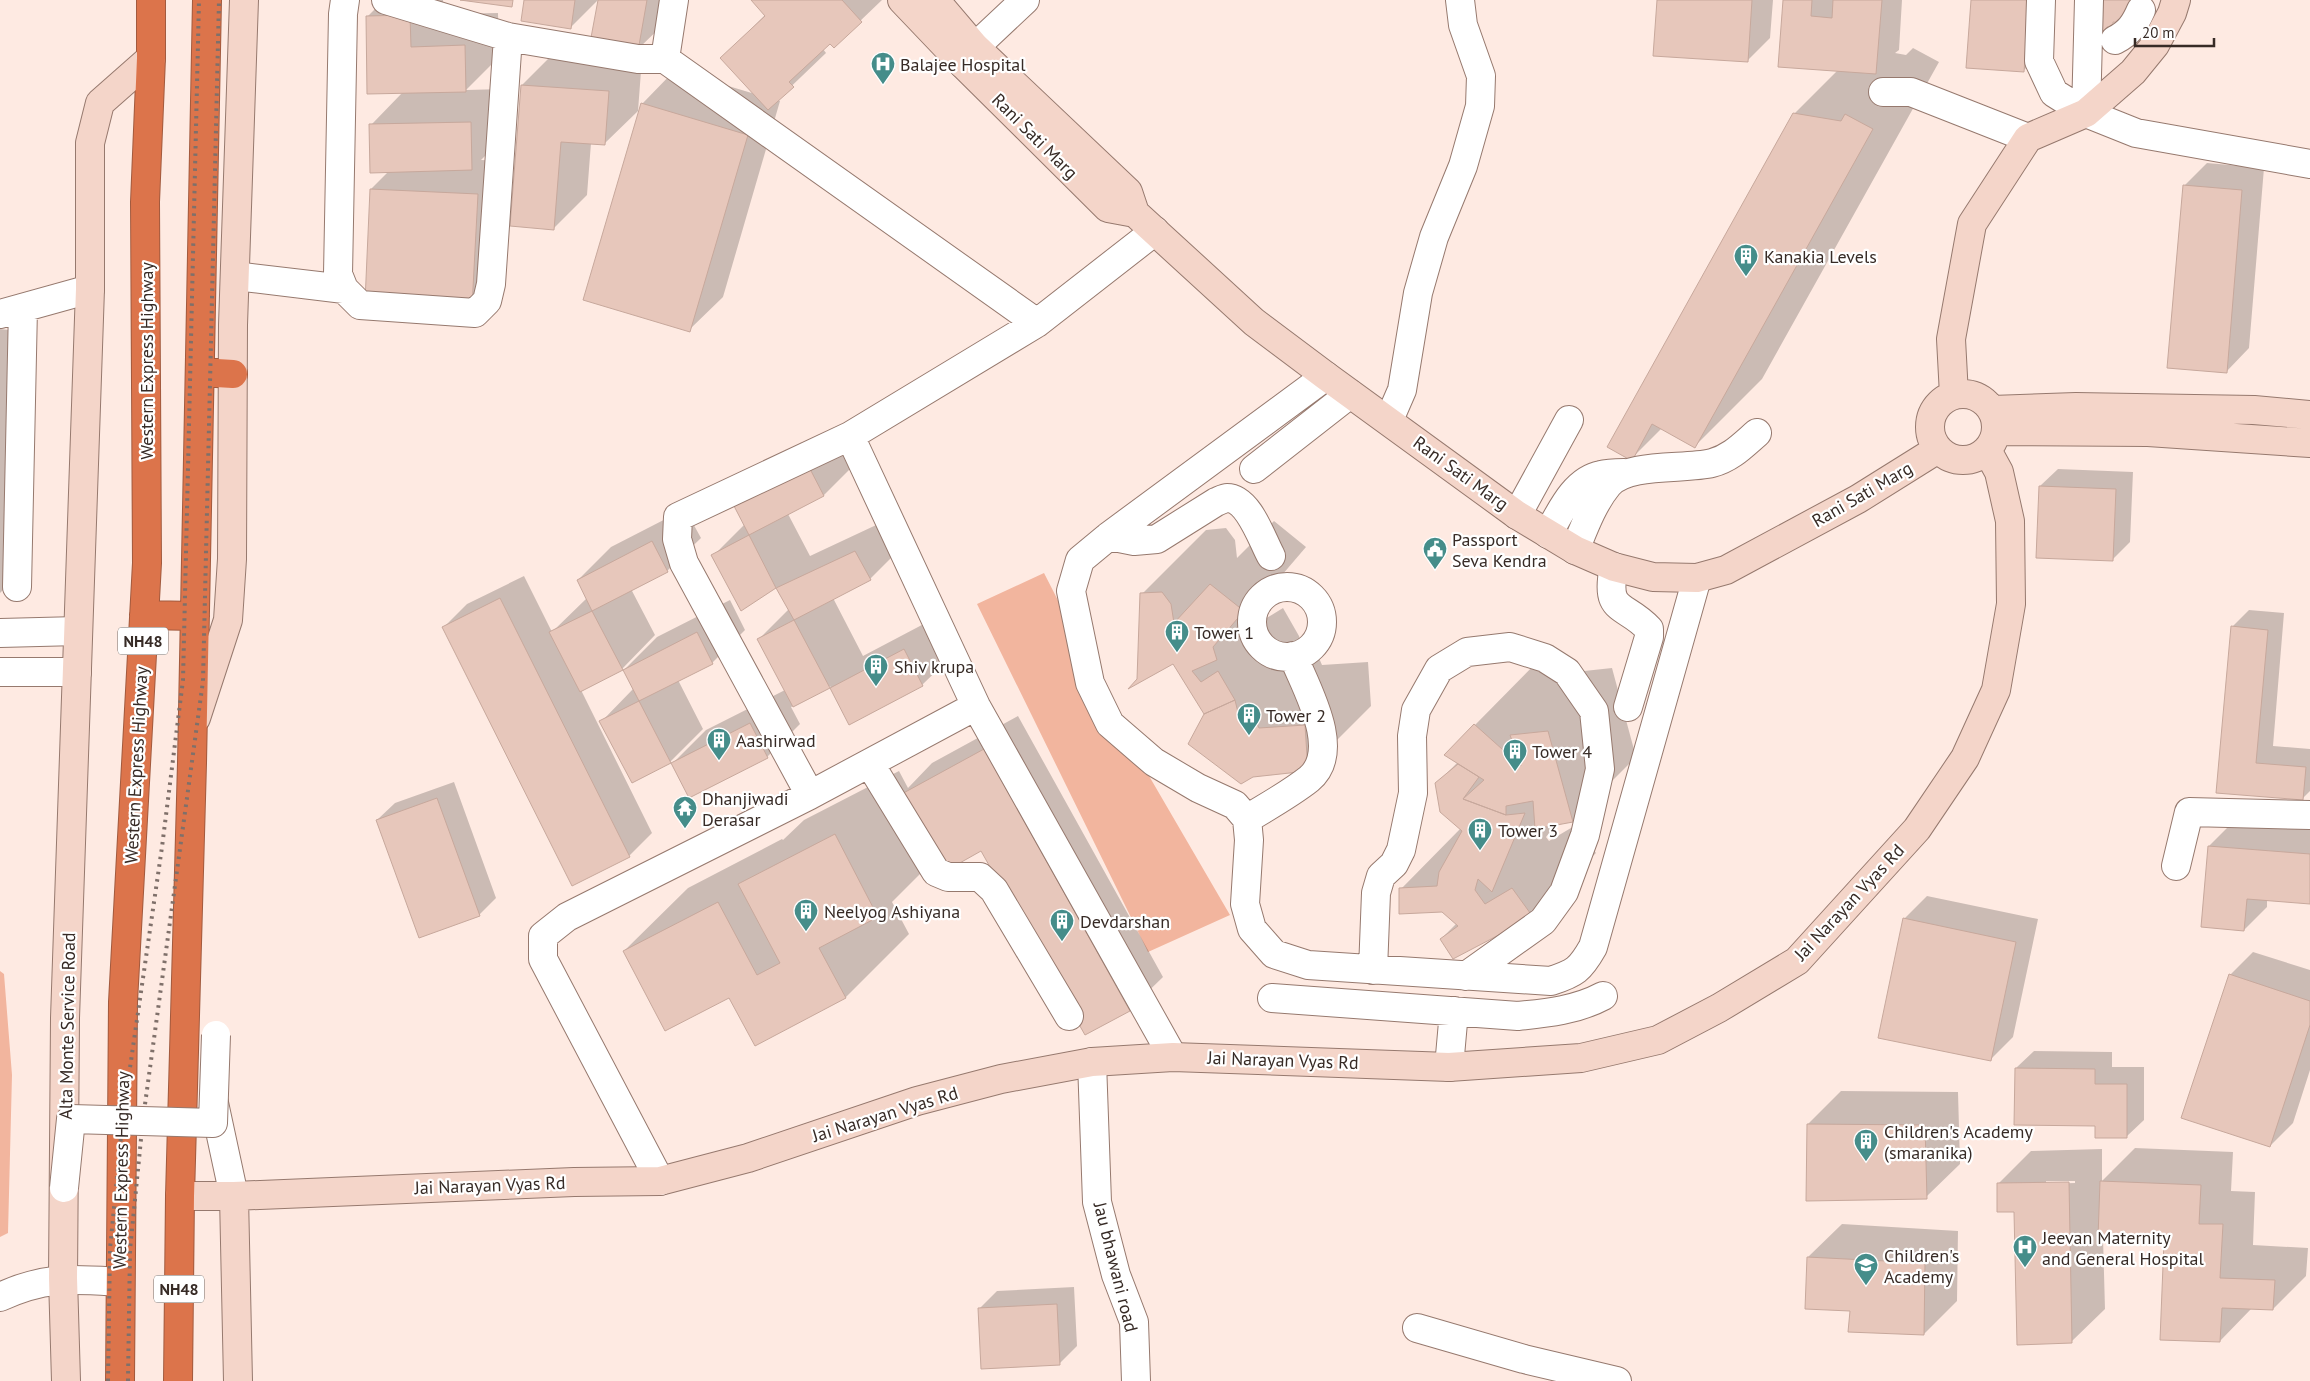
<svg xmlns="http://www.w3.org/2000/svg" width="2310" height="1381" viewBox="0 0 2310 1381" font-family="'PT Sans',sans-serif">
<rect width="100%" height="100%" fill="#feeae2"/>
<path fill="#f2b59e" d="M 1044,573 L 1138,757 L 1230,915 L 1148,952 L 977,604 Z
M 0,971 L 4,974 L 12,1075 L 8,1233 L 0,1237 Z"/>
<path fill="#0003" fill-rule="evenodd" d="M 384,0 L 443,0 L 444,14 L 498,13 L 499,57 L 466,90 L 504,89 L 505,136 L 481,160 L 510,161 L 472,306 L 371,189 L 389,171 L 371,125 L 403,92 L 367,17 Z
M 526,0 L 598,0 L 570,28 Z
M 599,0 L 674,0 L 671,17 L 637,50 Z
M 752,0 L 882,0 L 834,46 L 830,42 L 823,49 L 826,53 L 777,100 L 780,101 L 723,297 L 689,330 L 642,104 L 675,70 L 755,94 L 722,58 L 766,14 Z
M 1659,0 L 1773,0 L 1770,38 L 1747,61 Z
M 1784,0 L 1902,0 L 1899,50 L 1895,53 L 1906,55 L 1913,48 L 1939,62 L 1762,379 L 1695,446 L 1662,428 L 1631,459 L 1794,114 L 1838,70 Z
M 1972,0 L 2046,48 L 2023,71 Z
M 555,52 L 642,58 L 638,111 L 604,144 L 591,143 L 587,195 L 554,228 L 522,85 Z
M 2207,163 L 2264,168 L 2249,348 L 2226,372 L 2184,186 Z
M 0,329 L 19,331 L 4,589 L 0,593 Z
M 842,434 L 857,462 L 824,495 L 788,514 L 810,556 L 889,519 L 903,546 L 870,579 L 833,598 L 863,656 L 937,617 L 956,652 L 922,685 L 850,723 L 830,686 L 791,707 L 800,724 L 767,757 L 673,763 L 706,730 L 785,690 L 759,639 L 789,609 L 777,587 L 741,609 L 713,556 L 745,524 L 735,506 L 768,473 Z
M 2058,469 L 2133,472 L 2130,542 L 2113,559 L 2040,486 Z
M 685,509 L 701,538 L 667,571 L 631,589 L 655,635 L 622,669 L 581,690 L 652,833 L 629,856 L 444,627 L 467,604 L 524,576 L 552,632 L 587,598 L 578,580 L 611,547 Z
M 1274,521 L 1306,547 L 1276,582 L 1280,595 L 1261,614 L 1265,619 L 1283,608 L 1299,636 L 1304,658 L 1316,651 L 1322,665 L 1368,662 L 1371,706 L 1307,770 L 1205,714 L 1173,662 L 1138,679 L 1142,594 L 1206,530 L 1226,528 L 1235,540 L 1237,558 Z
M 730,600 L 745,630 L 712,663 L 678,680 L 703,729 L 670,762 L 601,722 L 634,688 L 624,670 L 657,637 Z
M 2249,610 L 2284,613 L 2273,746 L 2310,749 L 2310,791 L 2302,799 L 2217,792 L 2232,627 Z
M 1538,661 L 1575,672 L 1612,668 L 1636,757 L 1572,821 L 1557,824 L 1546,837 L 1549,841 L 1576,825 L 1596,853 L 1532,916 L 1441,939 L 1457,923 L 1443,911 L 1401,889 L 1461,828 L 1437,783 L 1458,762 L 1475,725 Z
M 1018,716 L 1163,977 L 1129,1010 L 982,849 L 935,859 L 892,902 L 909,934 L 846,997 L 729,996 L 624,951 L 688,888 L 782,839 L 783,840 L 804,820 L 899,771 L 908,788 L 932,763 Z
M 454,782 L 496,898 L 479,915 L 377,820 L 395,803 Z
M 2232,823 L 2310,829 L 2310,902 L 2267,899 L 2267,907 L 2244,930 L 2209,846 Z
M 1927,896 L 2038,919 L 2013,1037 L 1990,1060 L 1904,919 Z
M 2253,952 L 2310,970 L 2310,1070 L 2293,1123 L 2270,1146 L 2230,975 Z
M 2034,1051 L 2112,1052 L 2112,1067 L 2144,1067 L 2144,1120 L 2126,1137 L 2096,1125 L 2016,1068 Z
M 1841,1091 L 1958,1092 L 1960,1164 L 1926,1197 L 1808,1124 Z
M 2135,1148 L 2233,1152 L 2231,1191 L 2255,1192 L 2253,1245 L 2308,1248 L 2306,1276 L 2273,1309 L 2252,1308 L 2220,1341 L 2165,1240 L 2103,1237 L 2105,1309 L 2071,1342 L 2015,1211 L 1998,1184 L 2031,1151 L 2102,1149 L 2102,1181 ZM 2046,1181 L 2075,1181 L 2075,1183 L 2046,1184 Z
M 1842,1224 L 1958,1231 L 1957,1301 L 1924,1334 L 1851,1309 L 1808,1257 Z
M 1074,1287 L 1077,1346 L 1059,1364 L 979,1309 L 997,1291 Z"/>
<path fill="#e7c7bb" stroke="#c7a89c" d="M 460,0 L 513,0 L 512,7 Z
M 524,0 L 575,0 L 571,29 L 521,21 Z
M 598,0 L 647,0 L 638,51 L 590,43 Z
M 751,0 L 842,0 L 862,22 L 834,48 L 830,44 L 789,82 L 794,87 L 768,110 L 720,58 L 765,16 Z
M 1657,0 L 1752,0 L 1748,62 L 1653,56 Z
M 1783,0 L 1812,0 L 1811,16 L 1832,18 L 1833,0 L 1882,0 L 1876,74 L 1778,67 Z
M 1971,0 L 2029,0 L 2024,72 L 1966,68 Z
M 2098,0 L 2139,0 L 2131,0 L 2130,16 L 2122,16 L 2121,23 L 2113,22 L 2113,27 L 2107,27 L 2107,36 L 2096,36 Z
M 410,15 L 411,47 L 465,45 L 466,92 L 367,94 L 366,16 Z
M 521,85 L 609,91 L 605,145 L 561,142 L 554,230 L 510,226 Z
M 641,103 L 748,135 L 690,332 L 583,300 Z
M 1793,113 L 1841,121 L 1845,114 L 1873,129 L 1695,448 L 1652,424 L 1632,461 L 1607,447 Z
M 471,122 L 472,170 L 370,173 L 369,124 Z
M 2183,185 L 2242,190 L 2227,373 L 2167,368 Z
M 370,189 L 478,194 L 472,307 L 365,302 Z
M 809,467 L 824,496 L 749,535 L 734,506 Z
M 2039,486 L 2116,489 L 2113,561 L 2036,558 Z
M 749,535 L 776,588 L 741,611 L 711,555 Z
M 652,541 L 668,572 L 592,611 L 577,580 Z
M 855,551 L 871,580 L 794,620 L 776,588 Z
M 1210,584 L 1244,611 L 1213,647 L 1217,660 L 1192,671 L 1201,682 L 1218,671 L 1235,700 L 1204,714 L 1173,664 L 1128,689 L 1137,679 L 1140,593 L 1162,592 L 1171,604 L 1174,623 Z
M 500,598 L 630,857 L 572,886 L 442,627 Z
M 592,611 L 623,670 L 580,692 L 549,632 Z
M 794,620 L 830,688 L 793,707 L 757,639 Z
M 2231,626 L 2268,630 L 2256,763 L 2306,767 L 2303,800 L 2216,793 Z
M 697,632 L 713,664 L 639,701 L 623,670 Z
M 904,649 L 923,686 L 849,725 L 830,688 Z
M 1235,700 L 1240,721 L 1252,714 L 1259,728 L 1305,725 L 1308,771 L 1253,777 L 1241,784 L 1188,744 L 1204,714 Z
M 639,701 L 671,763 L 632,783 L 599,721 Z
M 750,723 L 768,758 L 689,798 L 671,763 Z
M 1474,724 L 1521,766 L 1510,735 L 1548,731 L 1573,822 L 1535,829 L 1533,801 L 1506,806 L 1506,815 L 1463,799 L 1484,780 L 1444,755 Z
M 984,749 L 1130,1011 L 1085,1035 L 981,851 L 942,873 L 898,796 Z
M 1458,764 L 1479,777 L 1463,799 L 1506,815 L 1525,813 L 1492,892 L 1478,879 L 1475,890 L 1485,904 L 1512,888 L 1533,917 L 1453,959 L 1440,939 L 1458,926 L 1442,912 L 1399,914 L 1399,888 L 1437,886 L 1439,872 L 1462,831 L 1440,812 L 1435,783 Z
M 437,798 L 480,916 L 419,938 L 376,820 Z
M 835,834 L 878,917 L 819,948 L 846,998 L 755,1046 L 729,998 L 665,1031 L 623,951 L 718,902 L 757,975 L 780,963 L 738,884 Z
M 2208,846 L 2310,854 L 2310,904 L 2247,899 L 2244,931 L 2201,927 Z
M 1903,918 L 2016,942 L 1991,1061 L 1878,1038 Z
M 2229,974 L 2310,1001 L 2310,1025 L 2270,1147 L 2181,1118 Z
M 2015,1068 L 2095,1069 L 2095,1084 L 2127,1084 L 2127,1138 L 2095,1138 L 2095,1126 L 2014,1125 Z
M 1807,1124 L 1925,1125 L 1927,1199 L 1806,1201 Z
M 2100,1181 L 2201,1185 L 2199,1224 L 2223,1224 L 2220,1278 L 2275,1280 L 2273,1310 L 2222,1308 L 2220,1342 L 2160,1340 L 2164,1241 L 2098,1238 Z
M 2069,1182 L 2072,1343 L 2017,1345 L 2014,1212 L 1997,1212 L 1997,1183 Z
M 1807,1257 L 1925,1263 L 1924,1335 L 1848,1332 L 1850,1311 L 1805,1309 Z
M 1057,1304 L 1060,1365 L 981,1369 L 978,1308 Z"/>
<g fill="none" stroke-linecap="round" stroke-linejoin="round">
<defs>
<path id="street" d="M 345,0 L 343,14 L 338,274 L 344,289 L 360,305 L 475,313 L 487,301 L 491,284 L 508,37 L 638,59 L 665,59 L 674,0
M 386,0 L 508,37
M 2041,0 L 2039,61 L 2054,93 L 2086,113 L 2136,133 L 2310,164
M 2115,40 C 2129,33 2135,24 2141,10
M 665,59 L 1037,323
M 963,64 L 975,47 L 1025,0
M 1883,92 L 1911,92 L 2028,138
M 2086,113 L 2089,0
M 235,276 L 344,289
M 0,314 L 90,289
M 1326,376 L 1109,536 L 1080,560 L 1071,591 L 1090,683 L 1110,724 L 1154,762 L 1198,788 L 1235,805 L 1247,819 L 1249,840 L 1245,904 L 1252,929 L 1274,954 L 1308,965 L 1551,981 C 1575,973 1580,970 1593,947 L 1697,578
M 1389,420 L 1402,390 L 1418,293 L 1434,237 L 1463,166 L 1480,106 L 1481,76 L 1463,25 L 1460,0
M 850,436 L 976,706 L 1173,1057
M 1254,469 L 1350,394
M 1517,515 L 1569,420
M 1548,534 C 1560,513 1574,480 1601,475 C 1608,473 1617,473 1624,473
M 1109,536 L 1134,541 L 1157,539 L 1216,502 C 1219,501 1224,498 1227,498 C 1249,498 1262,540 1271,556
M 1575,550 C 1584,528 1593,503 1608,485 C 1628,462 1684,470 1712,463 C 1731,458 1743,445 1757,433
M 1614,567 C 1604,614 1625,603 1649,629 L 1649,637 L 1628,707
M1252 622a35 35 0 1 1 70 0a35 35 0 1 1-70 0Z
M 17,587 L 23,308
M 0,633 L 78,631
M 0,672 L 77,672
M 870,764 L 936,872 L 948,877 L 980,877 L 994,890 L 1069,1016
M 810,795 L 684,563 L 677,539 L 678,517 L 850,436 L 1037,323 L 1155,231
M 1247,819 C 1268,806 1290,794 1309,779 C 1343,751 1306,688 1293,656
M 2176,866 L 2189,812 L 2310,815
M 1373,970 L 1376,893 L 1381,876 L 1394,864 L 1401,850 L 1413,793 L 1412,736 L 1416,710 L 1439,669 L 1467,652 L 1510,647 L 1545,658 L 1567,672 L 1594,711 L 1600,769 L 1585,835 L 1564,892 L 1543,921 L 1466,976
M 1272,998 L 1518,1016 C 1548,1013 1577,1010 1603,996
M 1092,1062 L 1097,1202 L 1116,1275 L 1134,1322 L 1136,1381
M 1449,1067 L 1454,1011
M 214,1103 L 234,1196
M 660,1181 L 543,959 L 543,936 L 567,917 L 810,795 L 976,706
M 0,1297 C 45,1276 72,1279 119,1282
M 1417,1328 L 1524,1359 L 1617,1381"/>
<path id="secondary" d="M 902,0 L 963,64 L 1108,208 L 1135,213
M 935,0 L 975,47 L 1128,192 L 1135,213 L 1254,322 L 1326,376 L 1517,515 L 1575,550 L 1614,567 L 1653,577 L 1697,578 L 1726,570 L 1858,499 L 1938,449
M1930 427a33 33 0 1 1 66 0a33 33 0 1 1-66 0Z
M 1954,395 L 1951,339 L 1972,224 L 2028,138 L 2086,113 L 2133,72 L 2155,45 L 2172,13 L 2176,0
M 1992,410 L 2076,407 L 2254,410 L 2310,415
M 1996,431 L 2148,432 L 2310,443
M 196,718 L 228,620 L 232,559 L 233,325 L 244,0
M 180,1196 L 234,1196 L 574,1182 L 660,1181 L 748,1158 L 917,1101 L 1001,1079 L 1092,1062 L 1173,1057 L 1449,1067 L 1581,1058 L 1658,1040 L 1719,1008 L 1797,961 L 1917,829 L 1965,758 L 1996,690 L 2011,604 L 2010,521 L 1999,472 L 1987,450
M 234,1196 L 238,1381
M 66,1381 L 63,1278 L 65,1018 L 90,289 L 90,143 L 100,103 L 151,58"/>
<path id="highway" d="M 200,372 L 233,374
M 144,615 L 195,616
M 120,1381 L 123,1002 L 147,563 L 145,202 L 151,58 L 151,0
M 178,1381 L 180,1196 L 192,763 L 207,0"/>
</defs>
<use href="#street" stroke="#96796e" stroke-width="30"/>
<use href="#secondary" stroke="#96796e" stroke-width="30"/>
<use href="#highway" stroke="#a25a3e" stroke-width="30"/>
<use href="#street" stroke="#fff" stroke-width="28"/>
<use href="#secondary" stroke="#f4d5c9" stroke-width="28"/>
<use href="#highway" stroke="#dc744b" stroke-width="28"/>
<path stroke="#7f706a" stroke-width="4" stroke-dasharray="2.5 5" stroke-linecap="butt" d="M 108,1381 L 110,1249 L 123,1116 L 162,847 L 183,680 L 199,0
M 128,1381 L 130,1250 L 143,1119 L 203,681 L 219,0"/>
<defs>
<path id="street-bridge" d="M 64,1188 L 71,1119 L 213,1123 L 216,1035"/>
</defs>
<use href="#street-bridge" stroke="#96796e" stroke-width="30" stroke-linecap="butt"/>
<use href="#street-bridge" stroke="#fff" stroke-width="28"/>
</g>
<defs>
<symbol id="hospital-pin" viewBox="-11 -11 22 30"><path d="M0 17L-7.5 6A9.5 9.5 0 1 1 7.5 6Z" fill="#458d8a" stroke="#fff"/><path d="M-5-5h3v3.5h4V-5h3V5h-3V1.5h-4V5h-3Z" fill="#fff"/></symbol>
<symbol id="building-pin" viewBox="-11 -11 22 30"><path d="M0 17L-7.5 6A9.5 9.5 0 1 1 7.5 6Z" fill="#458d8a" stroke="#fff"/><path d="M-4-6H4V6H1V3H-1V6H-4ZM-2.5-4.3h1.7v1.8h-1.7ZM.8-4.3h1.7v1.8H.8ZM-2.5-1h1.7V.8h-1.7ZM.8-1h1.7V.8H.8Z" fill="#fff"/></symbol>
<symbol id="civic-pin" viewBox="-11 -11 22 30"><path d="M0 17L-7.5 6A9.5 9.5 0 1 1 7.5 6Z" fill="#458d8a" stroke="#fff"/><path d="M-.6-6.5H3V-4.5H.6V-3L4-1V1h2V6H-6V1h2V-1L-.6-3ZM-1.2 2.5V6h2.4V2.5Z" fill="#fff"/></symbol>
<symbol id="temple-pin" viewBox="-11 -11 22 30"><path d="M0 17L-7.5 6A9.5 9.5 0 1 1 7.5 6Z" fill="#458d8a" stroke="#fff"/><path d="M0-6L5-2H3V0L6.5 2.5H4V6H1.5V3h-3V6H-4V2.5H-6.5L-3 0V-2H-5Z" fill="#fff"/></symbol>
<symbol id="school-pin" viewBox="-11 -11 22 30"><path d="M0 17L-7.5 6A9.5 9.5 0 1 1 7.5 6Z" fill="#458d8a" stroke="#fff"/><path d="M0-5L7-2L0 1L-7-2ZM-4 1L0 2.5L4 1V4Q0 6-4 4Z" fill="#fff"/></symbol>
</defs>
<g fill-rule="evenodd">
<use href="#hospital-pin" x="869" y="50" width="28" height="38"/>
<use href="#building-pin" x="1732" y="242" width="28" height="38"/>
<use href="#civic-pin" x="1421" y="535" width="28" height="38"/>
<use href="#building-pin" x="1163" y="618" width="28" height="38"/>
<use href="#building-pin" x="862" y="652" width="28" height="38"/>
<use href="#building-pin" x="1235" y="701" width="28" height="38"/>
<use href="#building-pin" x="705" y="726" width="28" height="38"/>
<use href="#building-pin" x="1501" y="737" width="28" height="38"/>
<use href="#temple-pin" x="671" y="794" width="28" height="38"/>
<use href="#building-pin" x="1466" y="816" width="28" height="38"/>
<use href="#building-pin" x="792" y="897" width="28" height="38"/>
<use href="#building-pin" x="1048" y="907" width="28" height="38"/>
<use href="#building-pin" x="1852" y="1127" width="28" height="38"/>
<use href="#hospital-pin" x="2011" y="1233" width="28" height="38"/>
<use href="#school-pin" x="1852" y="1251" width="28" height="38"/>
</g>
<g text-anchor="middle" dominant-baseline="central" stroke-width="4.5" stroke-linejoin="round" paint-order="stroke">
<g fill="#fff" stroke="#736b67" stroke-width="1">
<rect x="118" y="627.5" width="50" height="27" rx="4"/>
<rect x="154" y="1275.5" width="50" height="27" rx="4"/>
</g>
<g font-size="16" font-weight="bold" fill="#372b26">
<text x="143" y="641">NH48</text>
<text x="179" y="1289">NH48</text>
</g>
<g font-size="18" fill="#372b26" stroke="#fff" text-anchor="start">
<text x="900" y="64">Balajee Hospital</text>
<text x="1764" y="256">Kanakia Levels</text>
<text x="1452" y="539">Passport<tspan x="1452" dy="21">Seva Kendra</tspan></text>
<text x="1194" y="632">Tower 1</text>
<text x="894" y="666">Shiv krupa</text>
<text x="1266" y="715">Tower 2</text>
<text x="736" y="740">Aashirwad</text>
<text x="1532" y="751">Tower 4</text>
<text x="702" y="798">Dhanjiwadi<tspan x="702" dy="21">Derasar</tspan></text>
<text x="1498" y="830">Tower 3</text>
<text x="824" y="911">Neelyog Ashiyana</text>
<text x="1080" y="921">Devdarshan</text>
<text x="1884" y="1131">Children's Academy<tspan x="1884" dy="21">(smaranika)</tspan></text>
<text x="2042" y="1237">Jeevan Maternity<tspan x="2042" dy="21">and General Hospital</tspan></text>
<text x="1884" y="1255">Children's<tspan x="1884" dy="21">Academy</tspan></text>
</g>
<g font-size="18" fill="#372b26" stroke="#fff">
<text transform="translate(1035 136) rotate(45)">Rani Sati Marg</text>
<text transform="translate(146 361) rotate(-90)">Western Express Highway</text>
<text transform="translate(1461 473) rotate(36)">Rani Sati Marg</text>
<text transform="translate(1862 494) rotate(-30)">Rani Sati Marg</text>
<text transform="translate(136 765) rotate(-87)">Western Express Highway</text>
<text transform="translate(1849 902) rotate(-47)">Jai Narayan Vyas Rd</text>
<text transform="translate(67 1026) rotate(-89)">Alta Monte Service Road</text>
<text transform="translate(1283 1060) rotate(2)">Jai Narayan Vyas Rd</text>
<text transform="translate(885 1114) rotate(-17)">Jai Narayan Vyas Rd</text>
<text transform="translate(121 1170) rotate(-89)">Western Express Highway</text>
<text transform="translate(490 1185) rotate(-2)">Jai Narayan Vyas Rd</text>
<text transform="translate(1116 1267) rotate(76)">Jau bhawani road</text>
</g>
</g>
<path d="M2135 38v8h79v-8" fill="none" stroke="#372b26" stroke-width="2.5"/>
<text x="2142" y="38" font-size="15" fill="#372b26" stroke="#ffffff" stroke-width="4" paint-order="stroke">20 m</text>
</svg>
